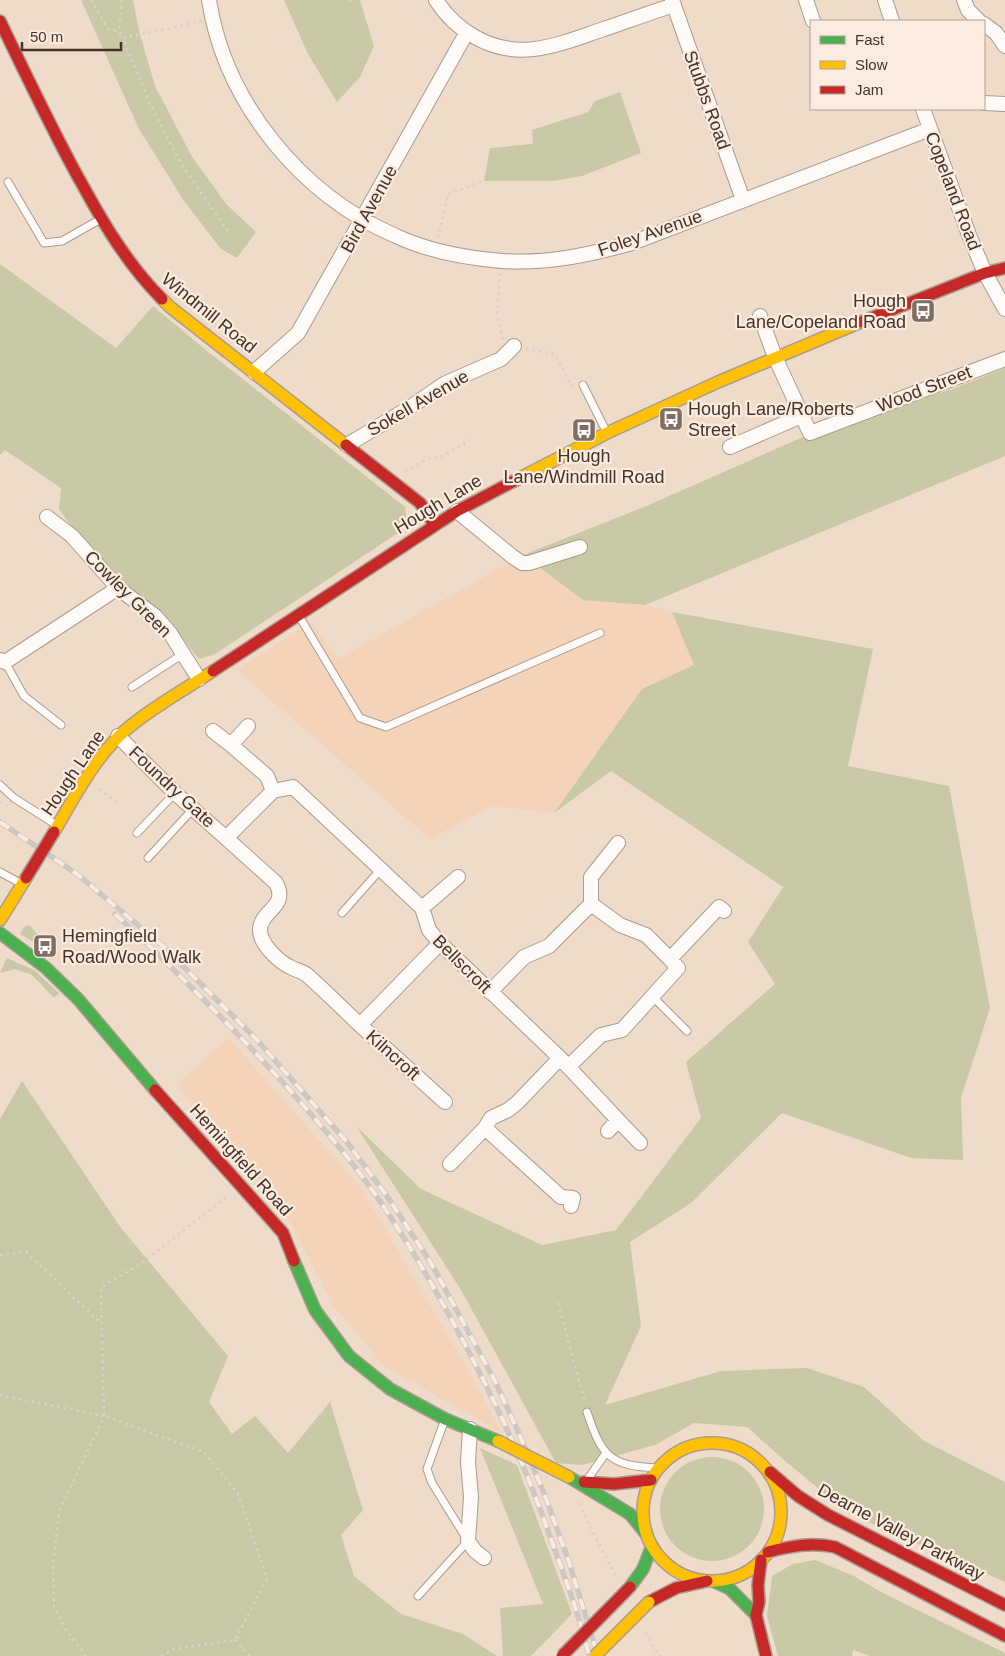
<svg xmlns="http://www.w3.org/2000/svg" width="1005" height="1656" viewBox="0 0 1005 1656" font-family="Helvetica,sans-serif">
<rect width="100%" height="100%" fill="#efdbca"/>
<path fill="#f4d3b8" d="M 523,555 L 583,600 L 645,605 L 672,612 L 695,665 L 642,689 L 554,813 L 492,806 L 430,839 L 237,670 L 311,621 L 338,659 Z
M 229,1038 L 361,1188 L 457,1351 L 502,1433 L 385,1367 L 333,1305 L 285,1213 L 176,1085 Z"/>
<path fill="#c9c9a5" d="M 81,0 L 133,0 L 139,31 L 155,86 L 191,155 L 226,204 L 256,232 L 237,258 L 221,249 L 184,201 L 139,129 Z
M 284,0 L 360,0 L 374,46 L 360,77 L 337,102 L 308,54 Z
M 620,92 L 641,153 L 582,176 L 553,181 L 484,181 L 490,148 L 533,144 L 532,130 L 588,112 L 595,101 Z
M 0,264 L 116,348 L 153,306 L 207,351 L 405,507 L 407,524 L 401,531 L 215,654 L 199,659 L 159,609 L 125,584 L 68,522 L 59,509 L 61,488 L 5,450 L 0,455 Z
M 1005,368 L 1005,456 L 645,605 L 583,600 L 523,555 L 644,507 L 837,422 L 950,390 Z
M 672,612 L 873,649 L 848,766 L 949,786 L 990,1008 L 961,1098 L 963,1160 L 911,1158 L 782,1113 L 691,1203 L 630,1242 L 641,1326 L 605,1405 L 721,1371 L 807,1368 L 864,1387 L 924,1441 L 1005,1482 L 1005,1582 L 848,1513 L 784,1460 L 747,1427 L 694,1423 L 655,1445 L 582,1465 L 556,1463 L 461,1290 L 356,1126 L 421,1189 L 542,1245 L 616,1230 L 701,1118 L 686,1062 L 775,984 L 748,942 L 783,887 L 611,771 L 554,813 L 642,689 L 694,665 Z
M 29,925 L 42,939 L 37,944 L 20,934 L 24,927 Z
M 7,958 L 34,970 L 59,993 L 54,998 L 32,975 L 15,969 L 0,973 Z
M 22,1081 L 121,1228 L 228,1356 L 209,1402 L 232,1434 L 255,1416 L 288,1453 L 330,1402 L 363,1510 L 341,1535 L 354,1576 L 401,1614 L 463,1634 L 497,1656 L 0,1656 L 0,1119 Z
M 480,1448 L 517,1465 L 572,1614 L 531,1656 L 503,1656 L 500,1608 L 543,1604 Z
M660 1509a52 52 0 1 1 104 0a52 52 0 1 1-104 0Z
M 815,1560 L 852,1575 L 883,1593 L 1005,1653 L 1005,1656 L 870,1656 L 853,1650 L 852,1656 L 778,1656 L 767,1616 L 772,1576 L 793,1564 Z"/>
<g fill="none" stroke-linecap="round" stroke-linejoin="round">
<defs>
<path id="lane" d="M 8,182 L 44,243 L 62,241 L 99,220
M 583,385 L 606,431
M 299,616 L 360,718 L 386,727 L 600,633
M 5,662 L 24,696 L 61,725
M 132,687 L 183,654
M 0,785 L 14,798 L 55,824
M 137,833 L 175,793
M 148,858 L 193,809
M 0,872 L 22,884
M 342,913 L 381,869
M 653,997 L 687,1031
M 587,1412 C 602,1457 610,1466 658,1468
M 587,1480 L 606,1453
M 418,1596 L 468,1541 L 432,1483 L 427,1469 L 444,1422"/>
<path id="street" d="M 209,0 C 225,103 301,195 396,236 C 428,251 466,258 502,261 C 547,264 589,255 632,243 L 930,129
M 436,0 C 446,16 459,28 475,37 C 519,62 557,45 601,30 C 625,22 649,13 674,5
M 672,0 L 743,200
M 806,0 L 813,21
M 885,0 L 892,21
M 964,0 L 968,10 L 979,21
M 984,24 L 996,33 L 1005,46
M 984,103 L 1005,104
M 923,109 L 969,235 L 985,273 L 1005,309
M 760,316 L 775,357 L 810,433 L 1005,359
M 254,372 L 298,333 L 467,32
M 347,445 L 409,408 L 444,384 L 501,359 L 514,346
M 730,447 L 801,416
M 457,511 L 513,557 L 522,563 L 529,563 L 580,547
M 47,517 L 72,536 L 118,588 L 155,616 L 170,633 L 199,679
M 0,660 L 5,662 L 118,588
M 213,731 L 231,745 L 267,776 L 273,791
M 118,736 L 175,793 L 226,838 L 273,791
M 231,745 L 248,726
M 273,791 L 293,787 L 422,908 L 429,930 L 440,943 L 560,1058 L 618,1120 L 608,1131
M 226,838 L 276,883 C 289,907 261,910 260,929 C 259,943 278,961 290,967 C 295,970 302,971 307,975 C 325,991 342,1008 360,1025
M 591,904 L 620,925 L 646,935 L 670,959 L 719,907 L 724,911
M 591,904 L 591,877 L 618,843
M 422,908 L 458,877
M 440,943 L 360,1025 L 445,1102
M 490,992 L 524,957 L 549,946 L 591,904
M 568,1067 L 601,1035 L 622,1030 L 678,968 L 670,959
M 618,1120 L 640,1143
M 485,1128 L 491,1118 L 508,1110 L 517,1103 L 560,1058
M 450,1164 L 485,1128 L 561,1197 L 573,1198 L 571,1206
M 470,1429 L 468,1462 L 471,1497 L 468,1541 L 475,1551 L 484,1558"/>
<path id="fast" d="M 0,933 L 46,968 L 78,999 L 155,1090
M 294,1261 L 315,1310 L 349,1356 L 390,1389 L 445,1419 L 498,1441
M 569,1477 L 630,1514 L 647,1535
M 713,1581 L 730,1589 L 756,1615
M 630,1587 L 643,1569 L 652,1546"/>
<path id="slow" d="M 162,299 L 170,307 L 346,445
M 516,480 L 607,433 L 718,382 L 861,322
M 54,832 C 75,796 99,749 133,724 C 158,704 187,688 213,671
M 0,920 L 26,878
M643 1512a69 69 0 1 1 138 0a69 69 0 1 1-138 0Z"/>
<path id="jam" d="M 0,21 C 23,69 46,117 71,164 C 97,212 123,260 162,299
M 861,322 L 985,273 L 1005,268
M 346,445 L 420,503 L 434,524
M 213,671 L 457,511 L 516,480
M 155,1090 L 283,1233 L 294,1261
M 770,1472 L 798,1496 L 828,1515 L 1005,1605
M 584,1482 L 614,1484 L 651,1480
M 768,1552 C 791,1546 811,1542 835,1547 L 1005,1636
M 761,1560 L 758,1585 L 759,1602 L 756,1615 L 766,1656
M 649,1602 L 676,1588 L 707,1581"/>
</defs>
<use href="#lane" stroke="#aa9b8f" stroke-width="9"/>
<use href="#street" stroke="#aa9b8f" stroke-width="16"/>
<use href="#fast" stroke="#aa9b8f" stroke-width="14"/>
<use href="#slow" stroke="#aa9b8f" stroke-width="14"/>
<use href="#jam" stroke="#aa9b8f" stroke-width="14"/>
<path stroke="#d7d2cd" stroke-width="2.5" stroke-dasharray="2.5 4" stroke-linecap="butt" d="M 91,0 L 108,29 L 119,31
M 122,0 L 119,31 L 123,38
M 350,0 L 351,2
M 202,21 L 123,38 L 150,104 L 180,162 L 227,230 L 231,232
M 438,238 L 448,194 L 484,181
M 500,273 L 497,315 L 503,340
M 526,349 L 555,354 L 571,385 L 574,385
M 405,471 L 427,459 L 441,457 L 470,440
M 99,789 L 118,803
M 0,802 L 7,806
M 0,1255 L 26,1252 L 102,1324
M 558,1303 L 585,1403
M 0,1395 L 104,1416 L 59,1512 L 53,1567 L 54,1607 L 66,1630 L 86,1656
M 581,1503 L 583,1512 L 615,1575
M 646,1633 L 656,1651 L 661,1656
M 235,1640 L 250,1656
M 161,1656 L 174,1649 L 235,1640 L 267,1579 L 238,1494 L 204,1452 L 104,1416 L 101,1287 L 139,1265 L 229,1195"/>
<use href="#lane" stroke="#fdfaf7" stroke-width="7"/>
<use href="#street" stroke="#fdfaf7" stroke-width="14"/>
<use href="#fast" stroke="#4caf50" stroke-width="11"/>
<use href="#slow" stroke="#ffc107" stroke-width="11"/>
<use href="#jam" stroke="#c62828" stroke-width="11"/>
<defs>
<path id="rail" d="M 0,822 L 77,874 L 164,947 L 257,1040 L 347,1142 L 389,1199 L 431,1263 L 495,1381 L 517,1429 L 544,1493 L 569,1562 L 598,1656
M 115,914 C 145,941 174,970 202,998 C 250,1046 296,1095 339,1147 C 384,1201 420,1262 454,1324 C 490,1390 522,1457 547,1528 C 562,1570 579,1613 589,1656"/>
</defs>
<use href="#rail" stroke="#ccc7c2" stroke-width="5.5"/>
<use href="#rail" stroke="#fbecdf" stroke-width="4" stroke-dasharray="11" stroke-linecap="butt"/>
<defs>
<path id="slow-bridge" d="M 498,1441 L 569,1477
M 595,1656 L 649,1602"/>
<path id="jam-bridge" d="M 26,878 L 54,832
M 562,1656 L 630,1587"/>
</defs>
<use href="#slow-bridge" stroke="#aa9b8f" stroke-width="14" stroke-linecap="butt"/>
<use href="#jam-bridge" stroke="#aa9b8f" stroke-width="14" stroke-linecap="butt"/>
<use href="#slow-bridge" stroke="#ffc107" stroke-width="11"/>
<use href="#jam-bridge" stroke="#c62828" stroke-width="11"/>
</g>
<defs>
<symbol id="bus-square" viewBox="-11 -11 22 22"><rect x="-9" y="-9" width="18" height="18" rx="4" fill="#7f6e61" stroke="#fbecdf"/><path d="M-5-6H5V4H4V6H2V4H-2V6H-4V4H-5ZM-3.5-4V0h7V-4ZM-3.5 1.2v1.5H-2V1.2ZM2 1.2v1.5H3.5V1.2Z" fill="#fff"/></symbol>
</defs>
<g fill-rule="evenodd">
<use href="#bus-square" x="909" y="297" width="28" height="28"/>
<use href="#bus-square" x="657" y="405" width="28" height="28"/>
<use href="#bus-square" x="570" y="416" width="28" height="28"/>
<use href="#bus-square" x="31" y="932" width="28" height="28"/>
</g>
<g text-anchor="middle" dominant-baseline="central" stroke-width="4.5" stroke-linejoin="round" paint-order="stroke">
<g font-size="18" fill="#423428" stroke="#fbecdf">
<text transform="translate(707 100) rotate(70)">Stubbs Road</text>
<text transform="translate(953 191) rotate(69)">Copeland Road</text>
<text transform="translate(369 209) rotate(-61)">Bird Avenue</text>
<text transform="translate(650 233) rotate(-19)">Foley Avenue</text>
<text transform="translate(209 313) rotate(39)">Windmill Road</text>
<text transform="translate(924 389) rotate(-21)">Wood Street</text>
<text transform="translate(418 403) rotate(-30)">Sokell Avenue</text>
<text transform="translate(438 504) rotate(-31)">Hough Lane</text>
<text transform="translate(128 594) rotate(45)">Cowley Green</text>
<text transform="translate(73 773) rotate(-56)">Hough Lane</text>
<text transform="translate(172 787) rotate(43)">Foundry Gate</text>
<text transform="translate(462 964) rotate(45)">Bellscroft</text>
<text transform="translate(393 1055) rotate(42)">Kilncroft</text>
<text transform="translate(241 1160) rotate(48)">Hemingfield Road</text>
<text transform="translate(901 1532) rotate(28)">Dearne Valley Parkway</text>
</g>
<g font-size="18" fill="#423428" stroke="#fbecdf" text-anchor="start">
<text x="906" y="301" text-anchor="end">Hough<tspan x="906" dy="21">Lane/Copeland Road</tspan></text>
<text x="688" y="409">Hough Lane/Roberts<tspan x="688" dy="21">Street</tspan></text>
<text x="584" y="456" text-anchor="middle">Hough<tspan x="584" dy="21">Lane/Windmill Road</tspan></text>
<text x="62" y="936">Hemingfield<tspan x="62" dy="21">Road/Wood Walk</tspan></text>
</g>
</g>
<rect x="810" y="20" width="175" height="90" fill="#fbecdf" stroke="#b1a296"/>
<rect x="820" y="36" width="25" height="8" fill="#4caf50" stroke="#b1a296"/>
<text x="855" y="45" font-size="15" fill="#423428">Fast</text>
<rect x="820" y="61" width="25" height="8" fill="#ffc107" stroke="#b1a296"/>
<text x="855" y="70" font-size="15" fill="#423428">Slow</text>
<rect x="820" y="86" width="25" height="8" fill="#c62828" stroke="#b1a296"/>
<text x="855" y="95" font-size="15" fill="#423428">Jam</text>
<path d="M22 42v8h99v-8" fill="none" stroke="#423428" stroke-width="2.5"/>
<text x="30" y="42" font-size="15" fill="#423428" stroke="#fbecdf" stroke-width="4" paint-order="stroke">50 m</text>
</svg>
